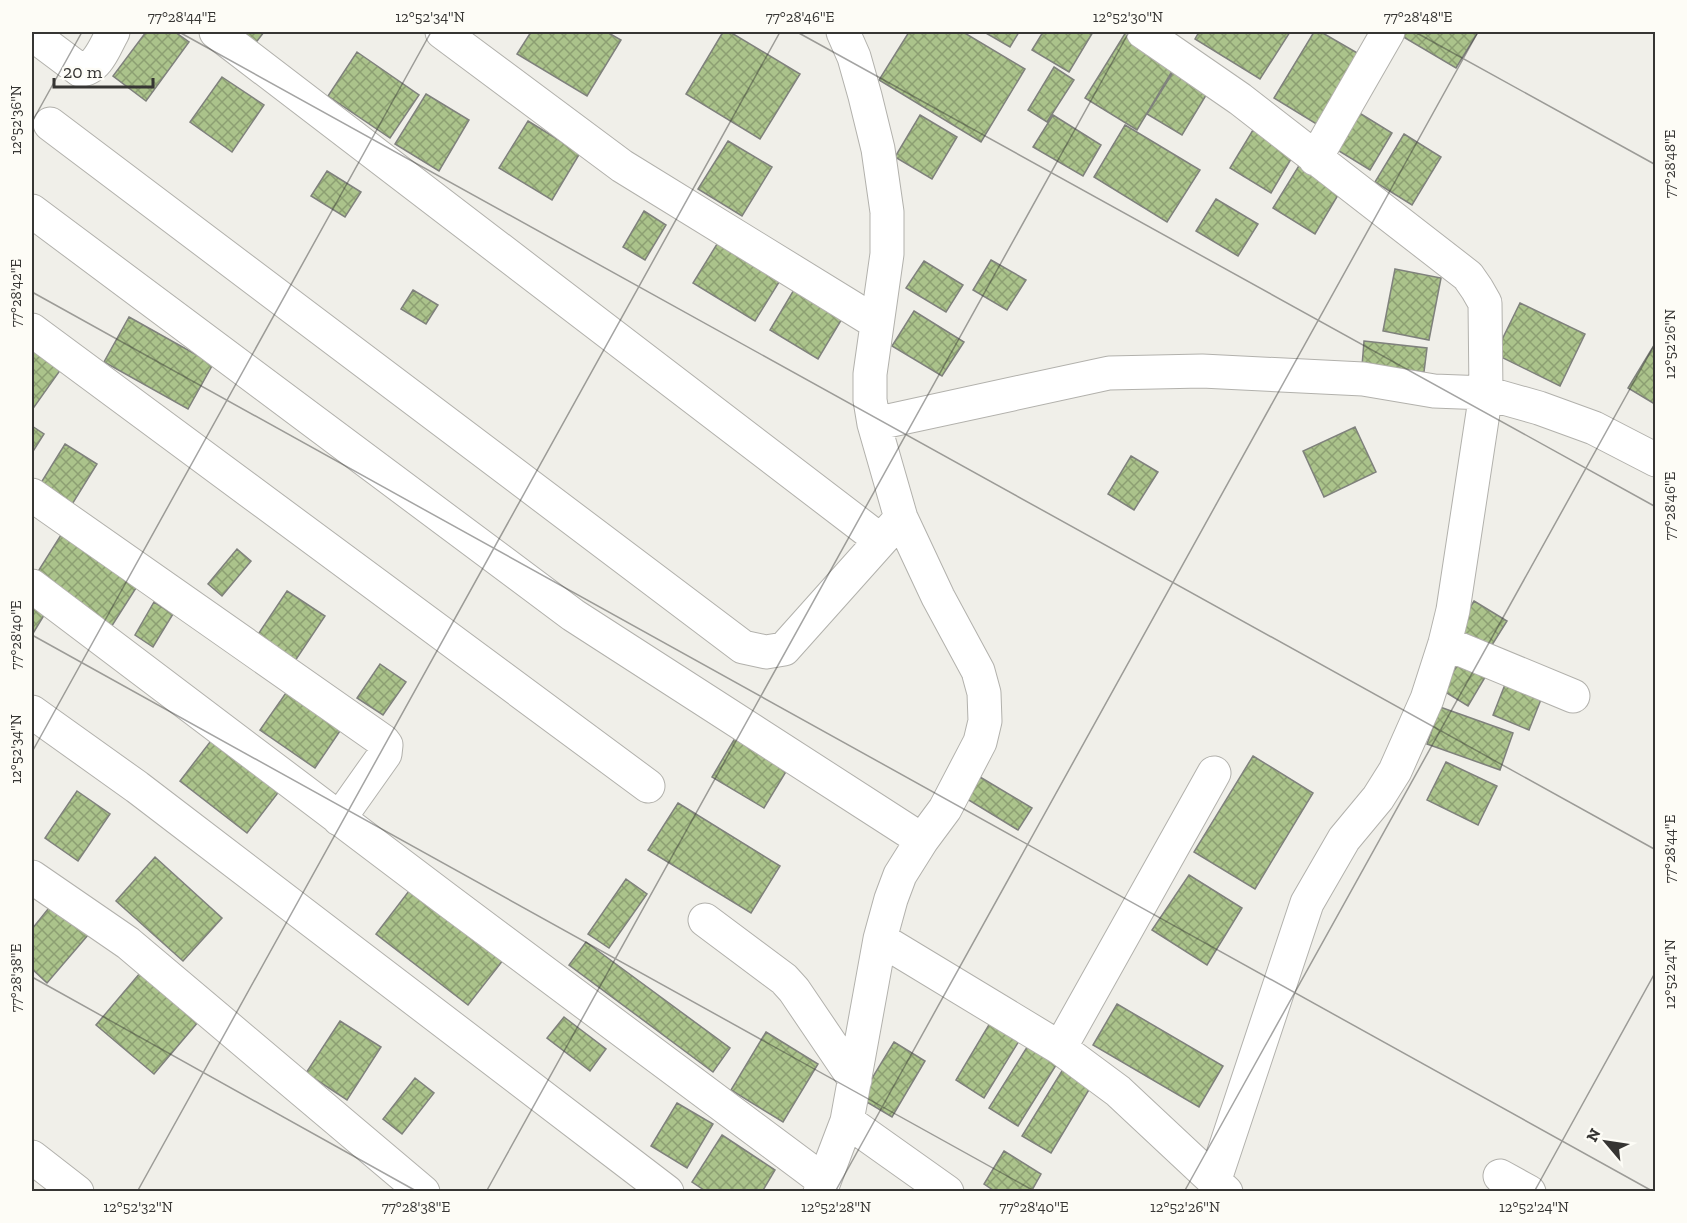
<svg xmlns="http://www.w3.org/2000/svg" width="1687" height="1223" viewBox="0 0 1687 1223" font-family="'Zilla Slab',serif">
<defs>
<pattern id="building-cross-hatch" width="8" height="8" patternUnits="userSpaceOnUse" patternTransform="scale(1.5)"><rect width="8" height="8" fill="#abc38b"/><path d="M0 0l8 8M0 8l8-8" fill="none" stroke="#8c9f72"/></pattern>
</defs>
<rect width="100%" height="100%" fill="#f0efe9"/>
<path fill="url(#building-cross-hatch)" stroke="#7f817c" stroke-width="1.5" d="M 146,32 L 175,32 L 189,42 L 146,101 L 113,76 Z
M 234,32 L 264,32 L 254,45 Z
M 531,32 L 607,32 L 621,40 L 587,96 L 517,54 Z
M 723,32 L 730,32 L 800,74 L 760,139 L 686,94 Z
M 909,32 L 963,32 L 1025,69 L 981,142 L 879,80 Z
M 984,32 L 1019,32 L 1010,47 Z
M 1043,32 L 1093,32 L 1069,72 L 1032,50 Z
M 1126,32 L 1177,63 L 1137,130 L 1085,98 Z
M 1199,32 L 1290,32 L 1260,79 L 1195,39 Z
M 1314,32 L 1321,32 L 1366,58 L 1323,128 L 1274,98 Z
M 1395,32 L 1478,32 L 1456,68 Z
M 357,52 L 419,95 L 390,138 L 328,96 Z
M 1180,61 L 1214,82 L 1182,135 L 1147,114 Z
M 1054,67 L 1074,80 L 1047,122 L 1028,110 Z
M 222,77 L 264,105 L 232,152 L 190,122 Z
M 426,94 L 469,120 L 439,171 L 395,144 Z
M 1348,106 L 1392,133 L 1370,170 L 1326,143 Z
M 920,115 L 957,137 L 932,179 L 895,157 Z
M 1053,115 L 1101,145 L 1083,176 L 1033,147 Z
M 528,121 L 580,153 L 552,200 L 499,168 Z
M 1125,125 L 1200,170 L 1167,222 L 1094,177 Z
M 1253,130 L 1294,154 L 1271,193 L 1230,168 Z
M 1404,134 L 1441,157 L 1412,205 L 1375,182 Z
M 728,141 L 772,167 L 742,216 L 698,189 Z
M 1300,164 L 1341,190 L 1315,234 L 1273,208 Z
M 327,171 L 361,192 L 345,217 L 311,196 Z
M 1216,199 L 1258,224 L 1238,256 L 1196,231 Z
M 644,211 L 666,225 L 645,260 L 623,247 Z
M 722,236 L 784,274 L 755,321 L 693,283 Z
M 991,260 L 1026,280 L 1007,310 L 973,290 Z
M 924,261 L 963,285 L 946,312 L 906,288 Z
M 1395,269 L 1441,278 L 1429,340 L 1383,331 Z
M 798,283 L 846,312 L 818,359 L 770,330 Z
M 413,290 L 438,305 L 426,324 L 401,309 Z
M 1520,303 L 1585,334 L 1560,386 L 1495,354 Z
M 914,311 L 964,342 L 942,376 L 892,346 Z
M 129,317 L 213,364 L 188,409 L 104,362 Z
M 32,337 L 66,362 L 32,410 Z
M 1364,341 L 1427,348 L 1424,372 L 1362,366 Z
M 1656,342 L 1656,399 L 1653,403 L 1628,388 Z
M 32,426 L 44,434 L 32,453 Z
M 1355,427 L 1376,472 L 1324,497 L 1303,451 Z
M 65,444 L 97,464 L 71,506 L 39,486 Z
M 1131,456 L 1158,472 L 1134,510 L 1108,494 Z
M 66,527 L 143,577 L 108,632 L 32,581 Z
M 237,549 L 251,561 L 222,596 L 208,584 Z
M 287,591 L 325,616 L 295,661 L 257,636 Z
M 1474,601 L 1507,621 L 1487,653 L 1454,634 Z
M 32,602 L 46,612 L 32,635 Z
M 154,602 L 173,614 L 153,647 L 135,635 Z
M 1461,659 L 1487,674 L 1468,706 L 1442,690 Z
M 380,664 L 406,682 L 383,715 L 357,698 Z
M 1506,682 L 1542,697 L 1529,730 L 1493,715 Z
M 288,690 L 342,728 L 315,768 L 260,730 Z
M 1440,707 L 1513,733 L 1500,770 L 1427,744 Z
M 217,733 L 284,785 L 247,833 L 180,781 Z
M 738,733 L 790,765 L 764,808 L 712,777 Z
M 1253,756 L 1313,793 L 1255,889 L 1194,852 Z
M 1446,762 L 1497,786 L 1478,825 L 1427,800 Z
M 980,777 L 1032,808 L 1018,830 L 967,799 Z
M 77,791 L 110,814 L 78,861 L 45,838 Z
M 678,803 L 780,866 L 751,913 L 648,850 Z
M 155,857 L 222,918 L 183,961 L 116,901 Z
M 1189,875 L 1242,908 L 1207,965 L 1152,930 Z
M 626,879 L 647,894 L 609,948 L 588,934 Z
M 412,887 L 504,959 L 468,1005 L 376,934 Z
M 52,904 L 88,935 L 47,983 L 32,969 L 32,929 Z
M 586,942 L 730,1048 L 713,1072 L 569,965 Z
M 140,973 L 198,1022 L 154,1074 L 96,1025 Z
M 1117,1004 L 1223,1066 L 1199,1107 L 1093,1045 Z
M 564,1017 L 606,1049 L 590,1071 L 547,1038 Z
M 340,1021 L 381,1047 L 347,1100 L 306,1073 Z
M 990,1023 L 1019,1041 L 984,1098 L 956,1080 Z
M 766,1032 L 818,1064 L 783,1122 L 731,1090 Z
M 894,1042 L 925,1061 L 892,1117 L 860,1098 Z
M 1029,1044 L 1058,1062 L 1018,1126 L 989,1108 Z
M 1065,1066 L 1093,1083 L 1051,1153 L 1022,1136 Z
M 415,1078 L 434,1093 L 402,1134 L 383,1119 Z
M 677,1103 L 713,1124 L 687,1168 L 651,1146 Z
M 722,1135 L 775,1170 L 762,1192 L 707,1192 L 692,1182 Z
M 1004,1151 L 1041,1174 L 1031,1192 L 996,1192 L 984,1184 Z"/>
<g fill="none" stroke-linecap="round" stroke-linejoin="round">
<defs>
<path id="minor" d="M 216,32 L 880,540
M 442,32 L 622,166 L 877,323
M 1143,32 L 1240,99 L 1468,276 L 1477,289 L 1485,303 L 1486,393 L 1453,610 L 1445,643 L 1427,699 L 1395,771 L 1378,798 L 1344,839 L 1307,903 L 1214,1182
M 32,34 L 80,70 C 98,69 105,46 113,32
M 50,124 L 743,647 L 766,652 L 784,649 L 901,518
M 1315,159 L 1388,32
M 32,211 L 573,615 L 922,840
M 32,330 L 648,786
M 874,424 L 1109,373 L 1202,371 L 1363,379 L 1434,391 L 1486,393 L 1539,408 L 1594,428 L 1656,460
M 32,495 L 383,741 L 386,745 L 385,754 L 339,819
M 32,586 L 446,899 L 824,1181
M 1445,643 L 1573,696
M 32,712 L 137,787 L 667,1192
M 32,877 L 128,943 L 423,1192
M 705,920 L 784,979 L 794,990 L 855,1080
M 880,939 L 1060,1048 L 1118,1091 L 1226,1192
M 1060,1048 L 1214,773
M 847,1121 L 947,1192
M 32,1157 L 77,1192
M 1500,1176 L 1529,1192
M 820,1192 L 847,1121 L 880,939 L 891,899 L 900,875 L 922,840 L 945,809 L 980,742 L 985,721 L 984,693 L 978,671 L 938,597 L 901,518 L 874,424 L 870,400 L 870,374 L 887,254 L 887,212 L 878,149 L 865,96 L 854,57 L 843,32"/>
</defs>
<use href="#minor" stroke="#b2b1ac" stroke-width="35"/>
<use href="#minor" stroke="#fff" stroke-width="33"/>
</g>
<path fill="none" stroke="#363533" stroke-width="1.5" stroke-opacity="0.45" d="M 179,32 L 1656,850M 797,32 L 1656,507M 1415,32 L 1656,165M 32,122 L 82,32M 32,292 L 1654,1192M 32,635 L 1036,1192M 32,752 L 431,32M 32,977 L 418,1192M 137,1192 L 780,32M 486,1192 L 1129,32M 835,1192 L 1478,32M 1184,1192 L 1656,342M 1534,1192 L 1656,971"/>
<rect width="1687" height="1223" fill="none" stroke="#fdfcf6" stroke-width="66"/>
<g transform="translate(1606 1142) rotate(299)" stroke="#fdfcf6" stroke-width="4.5" paint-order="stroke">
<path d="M0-4.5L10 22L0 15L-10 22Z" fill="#363533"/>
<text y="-9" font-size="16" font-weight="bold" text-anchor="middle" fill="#363533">N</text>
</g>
<path d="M54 78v9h99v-9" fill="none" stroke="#363533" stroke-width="3"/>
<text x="63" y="78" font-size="18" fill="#363533" stroke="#fdfcf6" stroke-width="4.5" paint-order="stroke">20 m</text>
<rect x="33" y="33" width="1621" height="1157" fill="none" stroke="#363533" stroke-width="2"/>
<g font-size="15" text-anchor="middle" fill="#363533">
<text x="182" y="22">77°28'44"E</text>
<text x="430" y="22">12°52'34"N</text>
<text x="800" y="22">77°28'46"E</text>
<text x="1128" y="22">12°52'30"N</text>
<text x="1418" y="22">77°28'48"E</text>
<text transform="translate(16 120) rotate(-90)" y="5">12°52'36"N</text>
<text transform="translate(1670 164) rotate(-90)" y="5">77°28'48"E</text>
<text transform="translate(16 293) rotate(-90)" y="5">77°28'42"E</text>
<text transform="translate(1670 344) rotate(-90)" y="5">12°52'26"N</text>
<text transform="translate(1670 506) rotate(-90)" y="5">77°28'46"E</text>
<text transform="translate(16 635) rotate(-90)" y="5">77°28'40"E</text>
<text transform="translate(16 749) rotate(-90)" y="5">12°52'34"N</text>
<text transform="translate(1670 849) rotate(-90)" y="5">77°28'44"E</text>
<text transform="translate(1670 974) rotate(-90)" y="5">12°52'24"N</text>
<text transform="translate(16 978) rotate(-90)" y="5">77°28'38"E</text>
<text x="138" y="1212">12°52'32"N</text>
<text x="416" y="1212">77°28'38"E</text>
<text x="836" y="1212">12°52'28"N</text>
<text x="1034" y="1212">77°28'40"E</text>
<text x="1185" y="1212">12°52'26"N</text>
<text x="1534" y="1212">12°52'24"N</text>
</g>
</svg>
